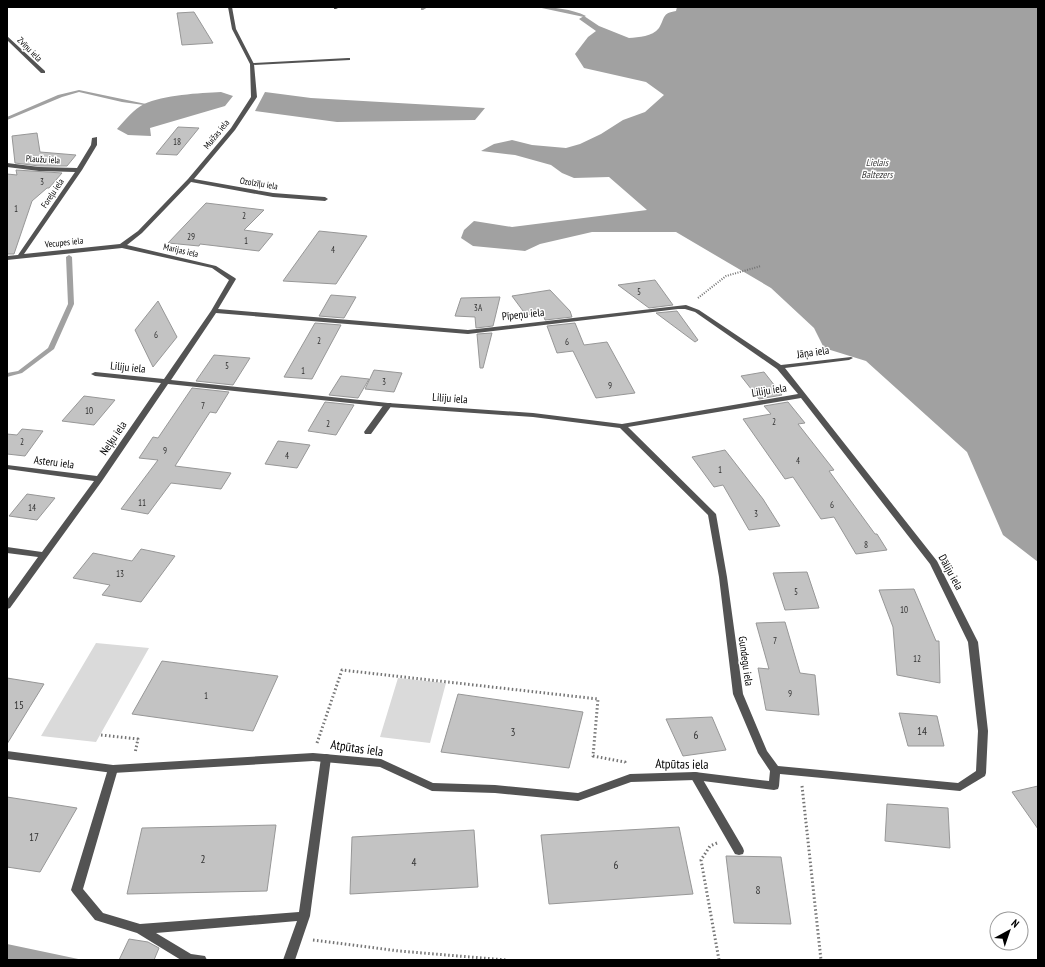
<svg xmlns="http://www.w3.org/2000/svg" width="1045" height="967" viewBox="0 0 1045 967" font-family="'PT Sans Narrow',sans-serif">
<rect width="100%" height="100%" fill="#fff"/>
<path fill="#dadada" d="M 96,643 L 149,648 L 96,742 L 41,736 Z
M 398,678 L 446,683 L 430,743 L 380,737 Z"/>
<path fill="#a1a1a1" d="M 677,7 L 1038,7 L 1038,562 L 1003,535 L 967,452 L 866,361 L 824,348 L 814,328 L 771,288 L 676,232 L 592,232 L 540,244 L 525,251 L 473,246 L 461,238 L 464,230 L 474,221 L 512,227 L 647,210 L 609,177 L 574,178 L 562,173 L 551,165 L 515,155 L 481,151 L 494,144 L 512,140 L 532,145 L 566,148 L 580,144 L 601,134 L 623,120 L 645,112 L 664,95 L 646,82 L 584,68 L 575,54 L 588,37 L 596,31 L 579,19 L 584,16 L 599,26 L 629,38 C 639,37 652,37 659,28 C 665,18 662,13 676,11 Z
M 221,92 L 233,96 L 225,106 L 150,128 L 151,136 L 128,135 L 117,129 C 125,120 134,109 144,104 C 163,95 200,93 221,92 Z
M 265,92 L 311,98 L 485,108 L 475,120 L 337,122 L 255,111 Z
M 7,944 L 83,960 L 7,960 Z"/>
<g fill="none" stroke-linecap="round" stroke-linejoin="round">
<path fill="#a1a1a1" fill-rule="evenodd" d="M 423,7 L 428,7 L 423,10 L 421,10 L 421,8 Z
M 537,7 C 553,7 572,9 586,16 L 584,17 Z
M 79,90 L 146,104 L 144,105 L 122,102 L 79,92 L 62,97 L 7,120 L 7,117 L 58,95 Z
M 69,255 L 72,257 L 74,304 L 54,349 L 22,373 L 7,377 L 7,373 L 18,371 L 48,348 L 68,304 L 66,257 Z"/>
</g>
<path fill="#c3c3c3" stroke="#979797" d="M 194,12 L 213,43 L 182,45 L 177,13 Z
M 178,127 L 199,128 L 177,155 L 156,154 Z
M 37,133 L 40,152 L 76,155 L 67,166 L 39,166 L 15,163 L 12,136 Z
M 16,170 L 62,173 L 49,188 L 47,188 L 32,201 L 14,254 L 7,254 L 7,174 L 17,175 Z
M 206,203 L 264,210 L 244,230 L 273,234 L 259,251 L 200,244 L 199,246 L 168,243 Z
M 319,231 L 367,236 L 336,284 L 283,281 Z
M 655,280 L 673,305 L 649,308 L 618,285 Z
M 550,290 L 570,311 L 572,317 L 545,320 L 542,312 L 526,315 L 512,296 Z
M 331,295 L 356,297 L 344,318 L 319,316 Z
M 500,297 L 493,326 L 476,328 L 475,317 L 455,316 L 461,298 Z
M 158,301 L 177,337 L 153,367 L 135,330 Z
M 677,311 L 698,340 L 695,342 L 656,313 Z
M 315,323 L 341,325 L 312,379 L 284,377 Z
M 575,323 L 584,345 L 607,342 L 635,393 L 596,398 L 573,351 L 557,353 L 547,326 Z
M 492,333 L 483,368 L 480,368 L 477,334 Z
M 214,355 L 250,358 L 233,385 L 196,381 Z
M 374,370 L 402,373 L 394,392 L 365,389 Z
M 764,372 L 782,395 L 759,399 L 741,376 Z
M 341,376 L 369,379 L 358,398 L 329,395 Z
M 192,388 L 229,392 L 216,413 L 210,412 L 175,466 L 231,473 L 221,489 L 171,483 L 148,514 L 121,509 L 158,460 L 139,458 L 153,437 L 158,438 Z
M 84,396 L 115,400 L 94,425 L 62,421 Z
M 325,402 L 354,405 L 336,435 L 308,431 Z
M 788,402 L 805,423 L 798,424 L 834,470 L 829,471 L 875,534 L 877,534 L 887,550 L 856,554 L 834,517 L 821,519 L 793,477 L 785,479 L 743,419 L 771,414 L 764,406 Z
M 22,429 L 43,431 L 25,456 L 7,454 L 7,434 L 17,435 Z
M 278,441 L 310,445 L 297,468 L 265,464 Z
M 725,450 L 763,499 L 780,526 L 749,530 L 723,485 L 714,487 L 692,457 Z
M 27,494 L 55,498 L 37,520 L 9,516 Z
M 141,549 L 175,556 L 141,602 L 102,595 L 110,585 L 73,578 L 93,553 L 132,561 Z
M 807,572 L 819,608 L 785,610 L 773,573 Z
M 914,589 L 936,641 L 939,641 L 940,683 L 897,675 L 893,627 L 879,590 Z
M 785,622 L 800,673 L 815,675 L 819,715 L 766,710 L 758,668 L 769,669 L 756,623 Z
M 162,661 L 278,676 L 253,731 L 132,714 Z
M 7,678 L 44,684 L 7,744 Z
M 458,694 L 583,712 L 569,768 L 441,752 Z
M 899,713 L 937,716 L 944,746 L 908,746 Z
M 712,717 L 726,750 L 683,756 L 666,719 Z
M 1038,786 L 1038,829 L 1012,792 Z
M 7,797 L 77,808 L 40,872 L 7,867 Z
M 887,804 L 948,808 L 950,848 L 885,841 Z
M 276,825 L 267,891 L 127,894 L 142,828 Z
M 679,827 L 693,894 L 549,904 L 541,835 Z
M 474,830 L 478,887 L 350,894 L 352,837 Z
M 726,856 L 781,857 L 791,924 L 734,923 Z
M 129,939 L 148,942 L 159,948 L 154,960 L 119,960 Z"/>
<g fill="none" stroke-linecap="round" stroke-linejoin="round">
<path stroke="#757575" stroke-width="2" stroke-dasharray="1 1.5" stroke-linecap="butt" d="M 698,298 L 726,276 L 761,266"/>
<path stroke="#757575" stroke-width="3" stroke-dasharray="1.5 2.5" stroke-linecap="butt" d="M 101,735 L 138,739 L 135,753
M 317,743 L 342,670 L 598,699 L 593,756 L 625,762 L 626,764
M 802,786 L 821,960
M 717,843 L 710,846 L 701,860 L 719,960
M 313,940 L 399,951 L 506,960"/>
<path fill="#535353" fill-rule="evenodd" d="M 348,58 L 350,58 L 350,60 L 252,65 L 250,64 L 252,63 Z
M 385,403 L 391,403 L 392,405 L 371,434 L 365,434 L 364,432 Z
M 326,754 L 330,755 L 331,758 L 310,916 L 295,960 L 283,960 L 297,921 L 156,933 L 191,954 L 205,956 L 207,960 L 181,960 L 137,933 L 95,920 L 73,893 L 71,890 L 108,769 L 109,766 L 113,765 L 117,766 L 118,769 L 83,889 L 103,913 L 140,924 L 299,912 L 321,758 L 322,755 Z
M 695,772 L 699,773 L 743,848 L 744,851 L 743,854 L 739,855 L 735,854 L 690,776 L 691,773 Z"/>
<path fill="#535353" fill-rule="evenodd" d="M 228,7 L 232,7 L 236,29 L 254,64 L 257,97 L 235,130 L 194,179 L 273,193 L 325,197 L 328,199 L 325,201 L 273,197 L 191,182 L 142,233 L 127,245 L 216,266 L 235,278 L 236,279 L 218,309 L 468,330 L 686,305 L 699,310 L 781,365 L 851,357 L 853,358 L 849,360 L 785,368 L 937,561 L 978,642 L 988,731 L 986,773 L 985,776 L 960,791 L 780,774 L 779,786 L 778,789 L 774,790 L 695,780 L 631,782 L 578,801 L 495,793 L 432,791 L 380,767 L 313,761 L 113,773 L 7,759 L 7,751 L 113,765 L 313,753 L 381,759 L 433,783 L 495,785 L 578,793 L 630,774 L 695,772 L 769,781 L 770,771 L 758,753 L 733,694 L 719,577 L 708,515 L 620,428 L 533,417 L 388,407 L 168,384 L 102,481 L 10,608 L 7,609 L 7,600 L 38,557 L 7,553 L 7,547 L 42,552 L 94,481 L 7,469 L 7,465 L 97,476 L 161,383 L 95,376 L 91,374 L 95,372 L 164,379 L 211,311 L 229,280 L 212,268 L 122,248 L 7,260 L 7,256 L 18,255 L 75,172 L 39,171 L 7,167 L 7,163 L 39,167 L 77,168 L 91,145 L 92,138 L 97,137 L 97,145 L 82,170 L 24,254 L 120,244 L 138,231 L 188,179 L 231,128 L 251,97 L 250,64 L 232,29 ZM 678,309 L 685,309 L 695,312 L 777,369 L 798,394 L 622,424 L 533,413 L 388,403 L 171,380 L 216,313 L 468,334 ZM 801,398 L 930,564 L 968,642 L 978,731 L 976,771 L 958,783 L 778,766 L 767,751 L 743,694 L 727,577 L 716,514 L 628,427 Z
M 334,7 L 340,7 L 336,9 L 334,9 Z
M 7,36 L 45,71 L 45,73 L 41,73 L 7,40 Z"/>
</g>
<g text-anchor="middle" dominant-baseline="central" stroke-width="3" stroke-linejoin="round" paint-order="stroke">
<g font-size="9" fill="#000" stroke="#fff">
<text transform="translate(30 49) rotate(45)">Zvīņu iela</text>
<text transform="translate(216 134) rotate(-51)">Muižas iela</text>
<text transform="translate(43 159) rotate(3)">Plaužu iela</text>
<text transform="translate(259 183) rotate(9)">Ozolzīļu iela</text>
<text transform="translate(52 193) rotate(-56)">Foreļu iela</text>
<text transform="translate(64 242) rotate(-6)">Vecupes iela</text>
<text transform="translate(181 250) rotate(13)">Marijas iela</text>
</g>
<g font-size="9" fill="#313131">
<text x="177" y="141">18</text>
<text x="42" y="181">3</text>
<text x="16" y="208">1</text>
<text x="244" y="215">2</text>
<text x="191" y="236">29</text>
<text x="246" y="240">1</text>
<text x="333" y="249">4</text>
<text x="639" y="291">5</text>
<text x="478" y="307">3A</text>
<text x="156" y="334">6</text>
<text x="319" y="340">2</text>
<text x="567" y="341">6</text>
<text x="227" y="365">5</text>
<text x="303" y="370">1</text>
<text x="384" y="381">3</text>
<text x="610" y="385">9</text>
<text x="203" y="405">7</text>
<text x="89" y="410">10</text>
<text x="774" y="421">2</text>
<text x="328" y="423">2</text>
<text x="22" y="441">2</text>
<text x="165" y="450">9</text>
<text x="287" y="455">4</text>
<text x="798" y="460">4</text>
<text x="720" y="469">1</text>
<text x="142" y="502">11</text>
<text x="832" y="504">6</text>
<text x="32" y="507">14</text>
<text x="756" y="513">3</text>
<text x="866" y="544">8</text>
<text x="120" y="573">13</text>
<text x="796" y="591">5</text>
<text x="904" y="609">10</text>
<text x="775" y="640">7</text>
<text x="917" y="658">12</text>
<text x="790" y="693">9</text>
<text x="206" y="695">1</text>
</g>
<g font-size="10" font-style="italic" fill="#424242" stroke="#fff">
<text x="877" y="162">Lielais<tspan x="877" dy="12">Baltezers</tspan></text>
</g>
<g font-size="11" fill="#000" stroke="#fff">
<text transform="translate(523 314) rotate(-6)">Pīpeņu iela</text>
<text transform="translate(813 352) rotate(-8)">Jāņa iela</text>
<text transform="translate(128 367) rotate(6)">Liliju iela</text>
<text transform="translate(769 390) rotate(-9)">Liliju iela</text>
<text transform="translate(450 398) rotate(4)">Liliju iela</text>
<text transform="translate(113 438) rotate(-56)">Neļķu iela</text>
<text transform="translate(54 462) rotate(7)">Asteru iela</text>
<text transform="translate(951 572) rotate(61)">Dāliju iela</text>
<text transform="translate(746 661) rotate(82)">Gundegu iela</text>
</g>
<g font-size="11" fill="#313131">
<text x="19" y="705">15</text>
<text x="922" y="731">14</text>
<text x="513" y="732">3</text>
<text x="696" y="735">6</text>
<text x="34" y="837">17</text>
<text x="203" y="859">2</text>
<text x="414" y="862">4</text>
<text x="616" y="865">6</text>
<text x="758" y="890">8</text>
</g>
<g font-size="13" fill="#000" stroke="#fff">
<text transform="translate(357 748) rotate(8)">Atpūtas iela</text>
<text transform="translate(682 764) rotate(1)">Atpūtas iela</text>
</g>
</g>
<rect width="1045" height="967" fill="none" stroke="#000000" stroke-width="16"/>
<g transform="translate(1009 931) rotate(40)"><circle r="19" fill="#ffffff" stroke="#999999"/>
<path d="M0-3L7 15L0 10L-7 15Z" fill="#000000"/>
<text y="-6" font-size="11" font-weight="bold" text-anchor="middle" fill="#000000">N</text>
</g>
</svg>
